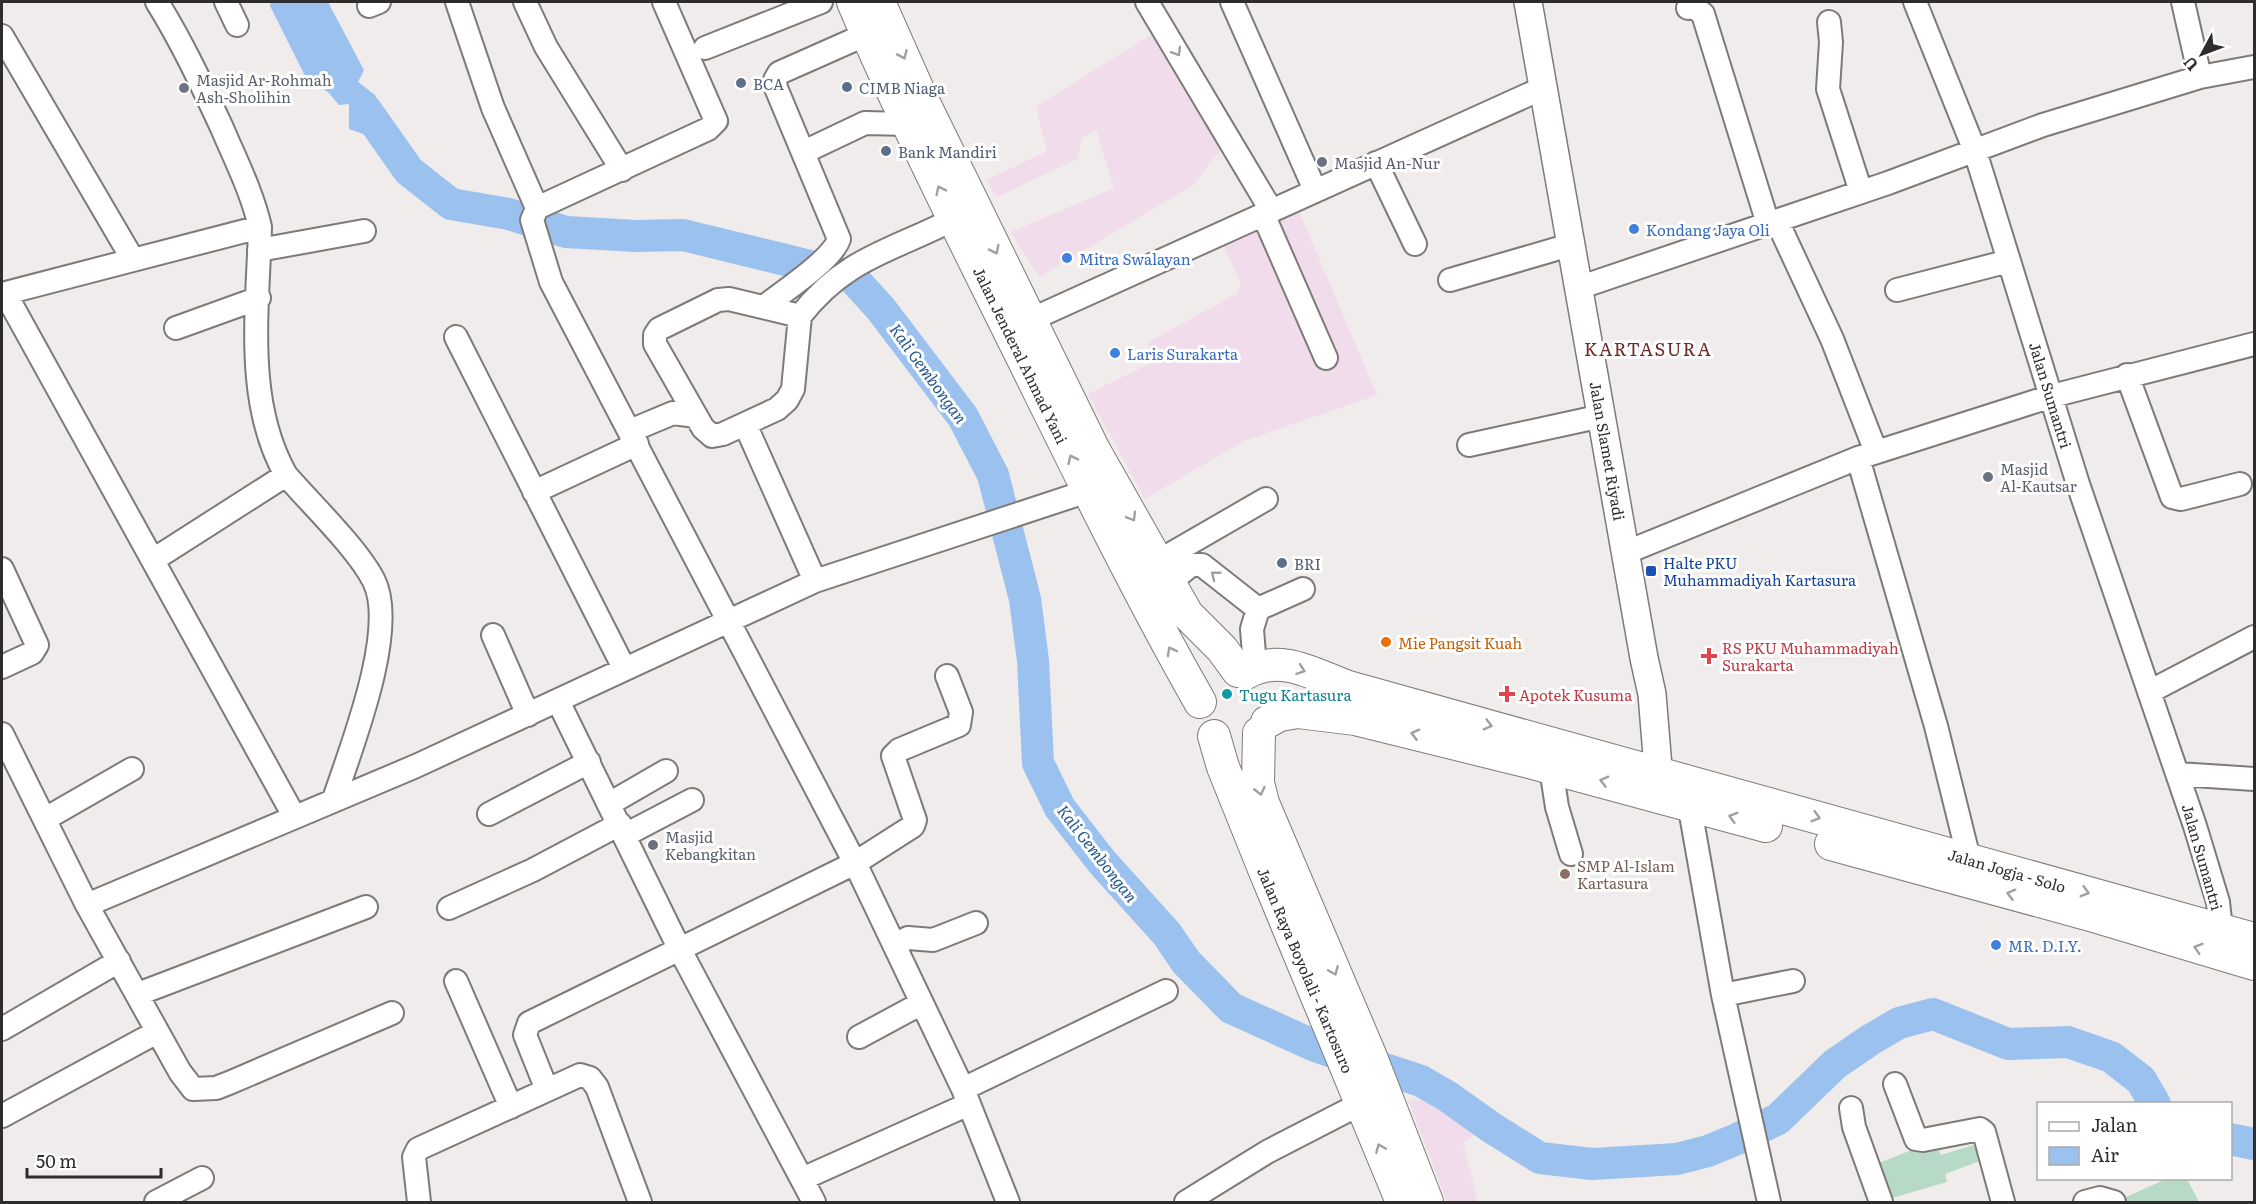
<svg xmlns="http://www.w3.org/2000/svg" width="2256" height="1204" viewBox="0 0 2256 1204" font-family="Literata,serif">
<rect width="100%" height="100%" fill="#f0eceb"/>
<path fill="#f1dceb" d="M 1160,29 L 1224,146 L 1193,185 L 1039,277 L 1011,232 L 1114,188 L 1096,129 L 1082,138 L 1077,159 L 997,197 L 987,180 L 1047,151 L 1036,107 Z
M 1293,197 L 1377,395 L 1244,441 L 1145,499 L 1088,394 L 1155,361 L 1147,343 L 1238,293 L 1241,284 L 1218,233 Z
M 1408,1099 L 1443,1102 L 1480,1132 L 1463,1142 L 1478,1202 L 1447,1202 Z"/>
<path fill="#b6dac5" d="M 1935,1141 L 1941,1155 L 1974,1145 L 1980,1161 L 1945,1174 L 1947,1182 L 1885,1200 L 1876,1164 Z
M 2166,1179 L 2187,1179 L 2199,1202 L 2126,1202 L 2124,1198 Z"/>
<path fill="#9bc1ef" d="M 271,2 L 328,2 L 364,70 L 358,82 L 375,95 L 392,144 L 349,129 L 349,104 L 339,105 L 329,93 L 304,74 L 270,6 Z"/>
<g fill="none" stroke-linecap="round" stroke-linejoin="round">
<path stroke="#9bc1ef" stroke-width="32" d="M 366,110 L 409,171 L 451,204 L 509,214 L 566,232 L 636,236 L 683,235 L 851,276 L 881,309 L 963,417 L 993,475 L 1025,599 L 1033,661 L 1038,763 L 1060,808 L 1102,862 L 1167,934 L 1186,962 L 1231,1008 L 1315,1046 L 1421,1081 L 1447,1096 L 1492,1128 L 1540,1158 L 1592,1164 L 1677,1159 L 1708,1151 L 1737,1139 L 1778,1119 L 1835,1064 L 1870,1040 L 1899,1023 L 1933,1014 L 2008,1044 L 2068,1042 L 2111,1057 L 2141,1080 L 2155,1104
M 2230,1139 L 2254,1144"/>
<defs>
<path id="minor" d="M 157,2 C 182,42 202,85 222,128 C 236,161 252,192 260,227 C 258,309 244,401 286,475 C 311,504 358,549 374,581 C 398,630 351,748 334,799
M 226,2 L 237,25
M 457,2 L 493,108 L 537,208 L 532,220 L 551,282 L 855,863 L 963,1089 L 1008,1202
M 525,2 L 546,47 L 622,170
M 1147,2 L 1271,210
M 1232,2 L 1315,190
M 1915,2 L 1975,151 L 2078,484 L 2195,826 L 2218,902 L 2221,929
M 369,6 L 379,2
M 1688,8 L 1694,7 L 1703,14 L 1768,224
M 1829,22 L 1831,42 L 1828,89 L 1861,192
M 2,36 L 132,258
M 705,48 L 821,2
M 2200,77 L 2254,67
M 804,152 L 865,123 L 908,124
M 1376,163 L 1415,244
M 537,208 L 708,129 L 716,121 L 664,2
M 1263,214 L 1326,358
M 1777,221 L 1832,339 L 1876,452
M 259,250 L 364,231
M 1450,280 L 1570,245
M 1578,288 L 1888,183 L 2043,125 L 2200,77 L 2183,2
M 1897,290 L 2009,261
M 5,293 L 294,816
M 2,294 L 260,227
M 765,306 C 784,291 832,260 839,239 L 776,88 L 775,80 L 779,73 L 867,34
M 800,316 L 793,389 L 787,400 L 777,409 L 723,434 L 712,436 L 703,428 L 655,344 L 655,335 L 659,329 L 718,300 L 729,299 L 800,316 C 846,257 892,251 954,219
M 1030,320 L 1543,88
M 176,328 L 259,298
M 456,337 L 624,668
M 2127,375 L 2172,497 L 2181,499 L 2240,484
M 745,424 L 815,581
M 630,431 L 673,413 L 696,416
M 1469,445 L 1602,416
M 1858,458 L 1936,726 L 1969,859
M 534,492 L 637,444
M 1627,552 L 1858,458 L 2052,396 L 2254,344
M 153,560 L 286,475
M 1157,562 L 1266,499
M 2,569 L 37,645 L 32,653 L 2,667
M 1169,583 L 1191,565 L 1202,565 L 1258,609
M 493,635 L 528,715
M 1255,667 L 1252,629 L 1258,609 L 1303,589
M 2149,692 L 2254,637
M 558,701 L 680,950 L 814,1202
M 2,734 L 87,905 L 180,1072 L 193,1089 L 216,1088 L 229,1083 L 392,1013
M 1551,768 L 1557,807 L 1571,854
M 2178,774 L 2254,779
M 1687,792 L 1723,995 L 1769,1202
M 609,804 L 666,771
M 489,814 L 589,762
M 45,819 L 132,769
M 625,835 L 692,800
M 87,905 L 416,766 L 815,581 L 1088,491
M 449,908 L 533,870 L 620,824
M 894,945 L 908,938 L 933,940 L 976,923
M 456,981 L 511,1107
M 138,994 L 366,907
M 1723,995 L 1793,981
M 2,1029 L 119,961
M 859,1037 L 922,1003
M 1895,1084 L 1916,1139 L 1923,1140 L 1980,1129 L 1984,1132 L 2003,1202
M 963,1089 L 1166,991
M 547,1090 L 525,1035 L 529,1023 L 855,863 L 913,826 L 915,820 L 893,756 L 899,750 L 959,725 L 961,712 L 947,676
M 1851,1108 L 1854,1127 L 1881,1202
M 2,1116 L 157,1032
M 802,1179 L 969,1104
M 156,1202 L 202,1178
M 419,1202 L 414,1157 L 418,1149 L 580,1075 L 590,1078 L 597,1087 L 640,1202
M 1186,1202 L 1267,1152 L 1362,1103
M 2085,1202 L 2100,1198 L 2114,1202"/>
<path id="major" d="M 1528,2 L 1644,658 L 1652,694 L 1660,792"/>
<path id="highway" d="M 853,2 C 903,119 960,232 1017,347 C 1076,466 1134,586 1200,702
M 879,2 L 923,101 L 1094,450 L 1187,614 L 1222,649 L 1238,671
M 1246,673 C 1281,653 1313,674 1348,687 L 2254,939
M 1267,722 L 1280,715 L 1298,712 L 1355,719 L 1529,762 L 1766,826
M 1259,733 L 1258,783 L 1263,803 L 1371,1057 L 1427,1202
M 1214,736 L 1223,767 L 1264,869 L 1402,1202
M 1831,844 L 2087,914 L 2254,964"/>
</defs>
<use href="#minor" stroke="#7d7a78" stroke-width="26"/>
<use href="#major" stroke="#7d7a78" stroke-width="30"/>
<use href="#highway" stroke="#7d7a78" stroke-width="34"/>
<use href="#minor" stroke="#fff" stroke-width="22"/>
<use href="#major" stroke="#fff" stroke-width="27"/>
<use href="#highway" stroke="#fff" stroke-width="32"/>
</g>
<defs><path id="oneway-chevron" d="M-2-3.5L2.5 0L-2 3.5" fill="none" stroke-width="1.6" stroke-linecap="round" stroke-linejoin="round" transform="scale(1.5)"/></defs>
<g stroke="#a1a0a0">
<use href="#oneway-chevron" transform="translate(1177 52) rotate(59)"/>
<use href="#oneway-chevron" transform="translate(903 55) rotate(66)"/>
<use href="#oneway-chevron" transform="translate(940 190) rotate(-116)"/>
<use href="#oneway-chevron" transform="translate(995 250) rotate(64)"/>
<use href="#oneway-chevron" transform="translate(1072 459) rotate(-116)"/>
<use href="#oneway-chevron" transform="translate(1132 517) rotate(60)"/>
<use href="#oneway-chevron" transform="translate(1215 575) rotate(-142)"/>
<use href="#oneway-chevron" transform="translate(1171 651) rotate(-119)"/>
<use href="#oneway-chevron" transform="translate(1301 670) rotate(19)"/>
<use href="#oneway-chevron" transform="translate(1488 725) rotate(15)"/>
<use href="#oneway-chevron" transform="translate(1415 734) rotate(-166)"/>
<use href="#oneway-chevron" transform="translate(1604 781) rotate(-165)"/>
<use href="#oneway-chevron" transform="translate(1260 791) rotate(77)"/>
<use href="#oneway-chevron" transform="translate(1733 817) rotate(-164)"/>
<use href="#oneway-chevron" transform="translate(1816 817) rotate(16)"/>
<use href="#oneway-chevron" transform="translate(2085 892) rotate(16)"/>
<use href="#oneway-chevron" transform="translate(2011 894) rotate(-165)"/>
<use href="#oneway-chevron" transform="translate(2198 948) rotate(-163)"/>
<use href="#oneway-chevron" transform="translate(1334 971) rotate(67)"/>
<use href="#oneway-chevron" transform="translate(1380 1148) rotate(-113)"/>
</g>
<g fill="#5c6f8a" stroke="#fff" stroke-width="2">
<circle cx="741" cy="83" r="6"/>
<circle cx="847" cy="87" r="6"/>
<circle cx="886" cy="151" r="6"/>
<circle cx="1282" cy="563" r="6"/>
</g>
<g fill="#6b7280" stroke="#fff" stroke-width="2">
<circle cx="184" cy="88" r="6"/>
<circle cx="1322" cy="162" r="6"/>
<circle cx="1988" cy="477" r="6"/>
<circle cx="653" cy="845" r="6"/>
</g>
<g fill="#3f7fe0" stroke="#fff" stroke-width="2">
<circle cx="1634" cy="229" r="6"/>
<circle cx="1067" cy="258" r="6"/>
<circle cx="1115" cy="353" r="6"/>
<circle cx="1996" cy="945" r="6"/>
</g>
<rect fill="#1a4fb4" stroke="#fff" stroke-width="2" x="1645" y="565" width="12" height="12" rx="3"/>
<circle fill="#e8710a" stroke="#fff" stroke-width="2" cx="1386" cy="642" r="6"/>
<g fill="#e0444e" stroke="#fff" stroke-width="2">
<path d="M1706 647h6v6h6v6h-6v6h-6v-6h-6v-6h6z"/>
<path d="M1504 685h6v6h6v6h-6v6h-6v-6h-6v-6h6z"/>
</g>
<circle fill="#0f9aa8" stroke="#fff" stroke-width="2" cx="1227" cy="694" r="6"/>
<circle fill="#8d6e63" stroke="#fff" stroke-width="2" cx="1565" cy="874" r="6"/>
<g text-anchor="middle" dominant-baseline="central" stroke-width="6" stroke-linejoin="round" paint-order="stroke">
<g font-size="15" fill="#5b616d" stroke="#fff" text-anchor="start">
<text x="196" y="79">Masjid Ar-Rohmah<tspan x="196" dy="17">Ash-Sholihin</tspan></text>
<text x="1334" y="162">Masjid An-Nur</text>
<text x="2000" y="468">Masjid<tspan x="2000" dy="17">Al-Kautsar</tspan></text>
<text x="665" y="836">Masjid<tspan x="665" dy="17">Kebangkitan</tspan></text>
</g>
<g font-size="15" fill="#4e5e75" stroke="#fff" text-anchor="start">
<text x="753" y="83">BCA</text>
<text x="859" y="87">CIMB Niaga</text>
<text x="898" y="151">Bank Mandiri</text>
<text x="1294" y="563">BRI</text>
</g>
<g font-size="15" fill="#366cbe" stroke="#fff" text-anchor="start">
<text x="1646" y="229">Kondang Jaya Oli</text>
<text x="1079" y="258">Mitra Swalayan</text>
<text x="1127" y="353">Laris Surakarta</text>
<text x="2008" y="945">MR. D.I.Y.</text>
</g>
<g font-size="15" fill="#2e2c2c" stroke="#fff">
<text transform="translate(1021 355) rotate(64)">Jalan Jenderal Ahmad Yani</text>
<text transform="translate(2051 395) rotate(73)">Jalan Sumantri</text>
<text transform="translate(1608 451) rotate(80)">Jalan Slamet Riyadi</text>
<text transform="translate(2203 857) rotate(74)">Jalan Sumantri</text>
<text transform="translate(2007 870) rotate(16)">Jalan Jogja - Solo</text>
<text transform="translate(1306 970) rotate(67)">Jalan Raya Boyolali - Kartosuro</text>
</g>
<g font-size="15" fill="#164399" stroke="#fff" text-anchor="start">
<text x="1663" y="562">Halte PKU<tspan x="1663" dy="17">Muhammadiyah Kartasura</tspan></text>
</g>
<g font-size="15" fill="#c56008" stroke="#fff" text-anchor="start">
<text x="1398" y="642">Mie Pangsit Kuah</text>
</g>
<g font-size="15" fill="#be3a42" stroke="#fff" text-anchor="start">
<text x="1722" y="647">RS PKU Muhammadiyah<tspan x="1722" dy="17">Surakarta</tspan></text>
<text x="1519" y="694">Apotek Kusuma</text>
</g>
<g font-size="15" fill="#0d838f" stroke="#fff" text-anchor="start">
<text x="1239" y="694">Tugu Kartasura</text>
</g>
<g font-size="15" fill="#785e54" stroke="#fff" text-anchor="start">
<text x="1577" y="865">SMP Al-Islam<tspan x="1577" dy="17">Kartasura</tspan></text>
</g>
<g font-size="16" font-style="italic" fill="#22568e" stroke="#fff">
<text transform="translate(929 373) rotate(54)">Kali Gembongan</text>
<text transform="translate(1098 853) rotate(52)">Kali Gembongan</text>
</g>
<g font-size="18" letter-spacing="1.5" fill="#702a29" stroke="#fff">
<text x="1648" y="348">KARTASURA</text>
</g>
</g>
<rect width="2256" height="1204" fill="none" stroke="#2e2c2c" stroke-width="6"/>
<rect x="2037" y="1102" width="195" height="78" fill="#ffffff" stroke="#ababab" stroke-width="1.5"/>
<rect x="2049" y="1122" width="30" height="9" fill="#ffffff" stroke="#ababab" stroke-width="1.5"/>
<text x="2091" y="1132" font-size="18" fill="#2e2c2c">Jalan</text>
<rect x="2049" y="1147" width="30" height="18" fill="#9bc1ef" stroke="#ababab" stroke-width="1.5"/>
<text x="2091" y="1162" font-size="18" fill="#2e2c2c">Air</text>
<g transform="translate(2202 54) rotate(229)" stroke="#ffffff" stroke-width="4.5" paint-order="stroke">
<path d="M0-4.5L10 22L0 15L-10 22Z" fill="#2e2c2c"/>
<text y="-9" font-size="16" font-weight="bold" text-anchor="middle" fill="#2e2c2c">U</text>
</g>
<path d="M27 1168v9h134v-9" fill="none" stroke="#2e2c2c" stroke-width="3"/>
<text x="36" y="1168" font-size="18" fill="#2e2c2c" stroke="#ffffff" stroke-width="4.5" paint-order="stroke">50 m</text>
</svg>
